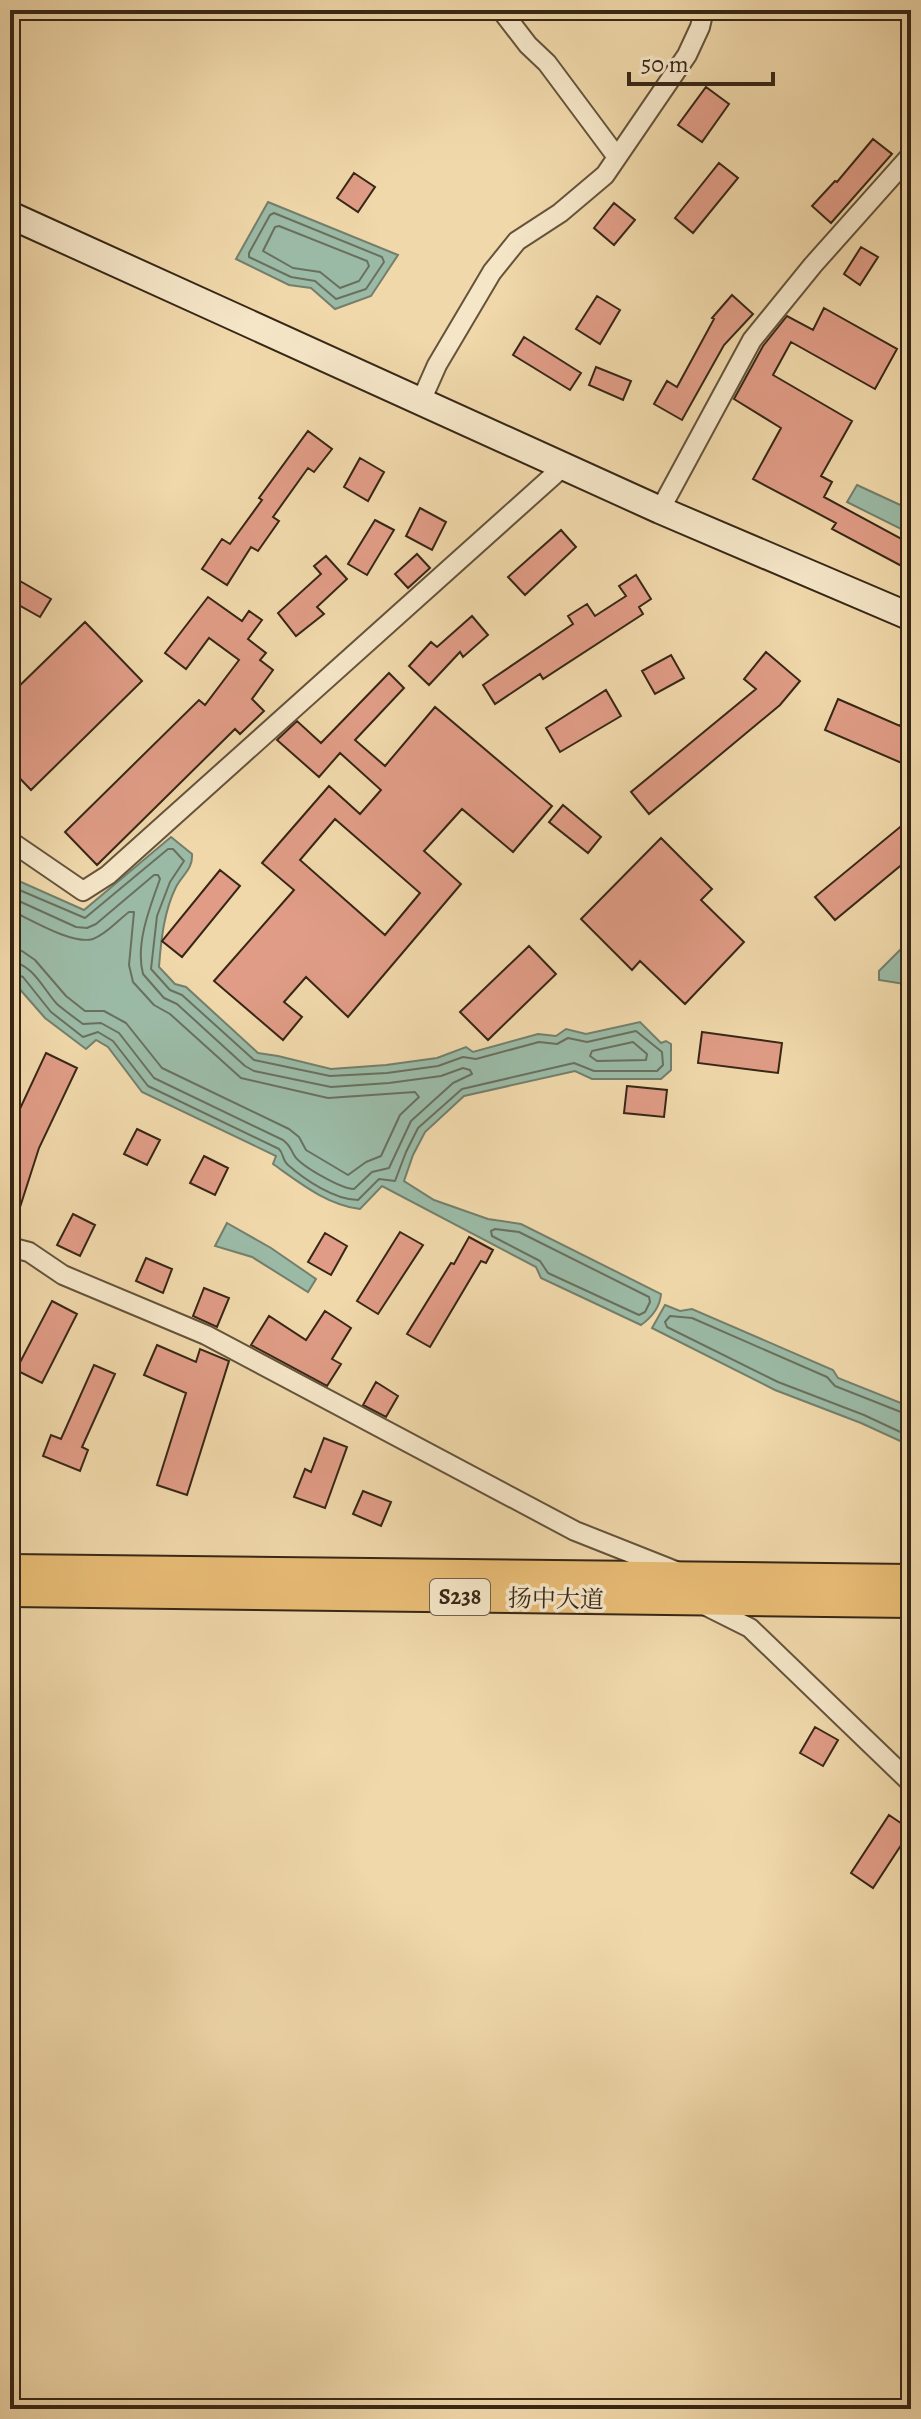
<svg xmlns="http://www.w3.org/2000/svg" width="921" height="2419" viewBox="0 0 921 2419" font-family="Alegreya,'Noto Serif SC',serif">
<rect width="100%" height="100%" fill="#f0d8aa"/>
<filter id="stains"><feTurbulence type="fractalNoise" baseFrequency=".0025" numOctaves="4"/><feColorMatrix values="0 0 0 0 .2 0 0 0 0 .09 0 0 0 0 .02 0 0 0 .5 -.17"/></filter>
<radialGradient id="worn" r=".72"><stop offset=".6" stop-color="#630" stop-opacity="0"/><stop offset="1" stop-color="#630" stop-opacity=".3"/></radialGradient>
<path fill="#9bbaa6" stroke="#737f6c" stroke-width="2" d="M 268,202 L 398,255 L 371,296 L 335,309 L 311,288 L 289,285 L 236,259 Z
M 857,485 L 911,510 L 911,534 L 847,502 Z
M 171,837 L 192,854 C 193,869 183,874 176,887 C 164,911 161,940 159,967 L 175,984 L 186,987 L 258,1053 L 278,1056 L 331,1069 L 386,1065 L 437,1058 L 466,1047 L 473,1052 L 538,1034 L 556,1036 L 566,1029 L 586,1034 L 640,1022 L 661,1043 L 666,1041 L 671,1044 L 671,1070 L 661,1079 L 592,1079 L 575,1071 L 464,1096 L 425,1132 L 413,1155 L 404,1181 L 434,1200 L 488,1219 L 521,1224 L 661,1294 C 660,1308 652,1317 641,1325 L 541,1278 L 536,1267 L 382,1186 L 360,1209 C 327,1205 300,1183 273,1164 L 276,1156 L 142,1092 L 108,1047 L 96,1040 L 86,1049 L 45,1018 L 10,978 L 10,877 L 84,910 Z
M 911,939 L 911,985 L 879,980 L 879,971 Z
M 227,1223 L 271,1248 L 316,1279 L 308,1292 L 252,1257 L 215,1246 Z
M 665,1305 L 680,1311 L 692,1309 L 833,1370 L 838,1378 L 906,1405 L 911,1412 L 911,1446 L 861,1423 L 775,1390 L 652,1328 Z"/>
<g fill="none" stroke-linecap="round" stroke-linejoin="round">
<path stroke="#69705e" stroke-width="2" d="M 274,213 L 382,257 L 384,262 L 366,289 L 336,299 L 315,281 L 291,277 L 249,257 L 249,253 L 270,215 Z
M 279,226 L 367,261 L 369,266 L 359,281 L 340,288 L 320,272 L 293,268 L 263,251 L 275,227 Z
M 10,886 L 85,918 L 168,849 L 173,849 L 184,861 L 170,882 L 157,916 L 151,969 L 170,990 L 182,995 L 254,1060 L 330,1076 L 387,1073 L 438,1066 L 463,1057 L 476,1059 L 539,1042 L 557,1044 L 568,1038 L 587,1042 L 636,1031 L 662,1052 L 663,1065 L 657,1071 L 594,1071 L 574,1063 L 462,1089 L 418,1128 L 406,1152 L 395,1181 L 379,1179 L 358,1200 C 335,1200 305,1180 288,1165 C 282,1160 284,1154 279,1149 L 148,1086 L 113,1041 L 98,1032 L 83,1037 L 51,1012 L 23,977 L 10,972
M 10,897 L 76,927 L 87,928 L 96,924 L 154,875 L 158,875 L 160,879 C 150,907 135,944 143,974 L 164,998 L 177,1004 L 245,1066 L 254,1071 L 331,1087 L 389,1083 L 441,1076 L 463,1068 L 470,1070 L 472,1074 L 453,1083 L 411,1121 L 389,1168 L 372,1172 L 354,1189 C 342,1189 300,1166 294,1155 C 290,1148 290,1145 283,1140 L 154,1078 L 119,1033 L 101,1023 L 83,1024 C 75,1018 65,1011 57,1004 C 43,989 33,963 10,962
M 10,910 C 30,919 72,945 93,939 C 107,934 118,920 129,912 L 134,912 L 129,965 L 133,982 L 154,1005 L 170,1014 L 241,1078 L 328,1098 L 415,1092 L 419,1097 L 400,1115 L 381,1156 L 366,1162 L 348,1175 L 306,1150 L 299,1137 L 289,1129 L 162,1068 L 126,1023 L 104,1011 L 85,1011 L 66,996 L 35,960 L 22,951 L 10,950
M 633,1042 L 647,1054 L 646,1060 L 597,1061 L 590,1056 L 592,1051 Z
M 495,1229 L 519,1232 L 649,1297 L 650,1302 L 645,1312 L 639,1315 L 548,1273 L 540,1261 L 492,1236 L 491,1231 Z
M 911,1416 L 835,1386 L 827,1377 L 692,1318 L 670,1316 L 665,1322 L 667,1327 L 778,1382 L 864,1415 L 911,1437"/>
</g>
<path fill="#e09c86" stroke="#372716" stroke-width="2" fill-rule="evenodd" d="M 706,87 L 729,104 L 702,142 L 678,125 Z
M 873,139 L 892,154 L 831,223 L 812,206 L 835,181 L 837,182 Z
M 719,163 L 738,178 L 693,233 L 675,218 Z
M 354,173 L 375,187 L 358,212 L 337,198 Z
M 614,203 L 635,220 L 614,245 L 594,228 Z
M 861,247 L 878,257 L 860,285 L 844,274 Z
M 732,295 L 753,314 L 724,345 L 682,420 L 654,404 L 667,381 L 677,387 L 714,319 L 712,318 Z
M 597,296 L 620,310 L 600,344 L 576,329 Z
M 824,308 L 897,349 L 875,389 L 791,342 L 773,375 L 852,421 L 821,476 L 832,482 L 824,497 L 911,544 L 911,571 L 832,529 L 836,523 L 753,479 L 781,428 L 734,399 L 763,346 L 787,316 L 813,330 Z
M 524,337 L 581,373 L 570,390 L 513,355 Z
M 596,367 L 631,381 L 623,400 L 589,385 Z
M 308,431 L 332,449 L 314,472 L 308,468 L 273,517 L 279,521 L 258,551 L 251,547 L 227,585 L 202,569 L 222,539 L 230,544 L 262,500 L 259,498 Z
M 360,458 L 384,472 L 368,501 L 344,487 Z
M 420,508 L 446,522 L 432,550 L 406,536 Z
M 375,520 L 394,530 L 367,575 L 348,564 Z
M 561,530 L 576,547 L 525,595 L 508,577 Z
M 417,554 L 430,568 L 408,588 L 395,574 Z
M 326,556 L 347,579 L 317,607 L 324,614 L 296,636 L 278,613 L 321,574 L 314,566 Z
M 636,575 L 651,599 L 639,607 L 643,614 L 543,679 L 540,674 L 495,704 L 483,685 L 573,624 L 568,616 L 587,604 L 595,616 L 626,596 L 619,586 Z
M 20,581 L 51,599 L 40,617 L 10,600 Z
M 208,597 L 242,621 L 249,611 L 262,620 L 248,639 L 266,653 L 260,660 L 273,670 L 252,699 L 264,711 L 240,734 L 235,729 L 97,865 L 65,832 L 199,700 L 205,705 L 239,660 L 209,638 L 186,669 L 165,653 Z
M 472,616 L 488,635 L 463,657 L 460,652 L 429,685 L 409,666 L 431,642 L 437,647 Z
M 85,622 L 142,681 L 31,790 L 10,768 L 10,695 Z
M 766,652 L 800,681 L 780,705 L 649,814 L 631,792 L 756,689 L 744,679 Z
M 671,655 L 684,678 L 655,694 L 642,671 Z
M 389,673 L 404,688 L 355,740 L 385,766 L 435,707 L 552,806 L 513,852 L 462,809 L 424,851 L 461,884 L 348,1017 L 306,977 L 284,1002 L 302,1017 L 283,1040 L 214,981 L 294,890 L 262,863 L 329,786 L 360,814 L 381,790 L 340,753 L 319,777 L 277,740 L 297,721 L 321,743 ZM 335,819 L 420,893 L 385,935 L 300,860 Z
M 606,690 L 621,716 L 560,752 L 546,728 Z
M 838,699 L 900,726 L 911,703 L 911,767 L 825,730 Z
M 563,805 L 601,837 L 588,853 L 549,822 Z
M 911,818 L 911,857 L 835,920 L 815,897 Z
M 661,838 L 712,889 L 701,900 L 744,942 L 685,1004 L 640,961 L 632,970 L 581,919 Z
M 220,870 L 240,886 L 182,957 L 162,941 Z
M 529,946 L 556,974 L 488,1040 L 460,1012 Z
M 702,1032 L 782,1043 L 778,1073 L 698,1063 Z
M 46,1053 L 77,1068 L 39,1148 L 13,1229 L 10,1229 L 10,1158 L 18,1134 L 10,1130 Z
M 627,1086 L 667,1090 L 664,1117 L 624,1113 Z
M 137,1129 L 160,1140 L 147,1165 L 124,1154 Z
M 204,1156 L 228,1168 L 215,1195 L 190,1183 Z
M 73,1214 L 95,1225 L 80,1256 L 57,1245 Z
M 400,1232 L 423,1245 L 378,1314 L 357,1301 Z
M 325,1233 L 347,1246 L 331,1275 L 308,1262 Z
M 469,1237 L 493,1250 L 486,1263 L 481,1261 L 430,1347 L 407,1334 L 451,1263 L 454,1264 Z
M 146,1258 L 172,1269 L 163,1293 L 136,1281 Z
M 204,1288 L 229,1298 L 217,1327 L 193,1316 Z
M 52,1301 L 77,1314 L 42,1383 L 16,1370 Z
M 325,1311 L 351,1328 L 332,1359 L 341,1364 L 327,1386 L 251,1345 L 269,1316 L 306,1340 Z
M 157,1345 L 196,1362 L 200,1349 L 229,1361 L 187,1495 L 157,1485 L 186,1393 L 144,1375 Z
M 94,1365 L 115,1374 L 82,1447 L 88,1450 L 80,1471 L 43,1456 L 51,1435 L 61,1439 Z
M 376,1382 L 398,1396 L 386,1417 L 363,1405 Z
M 324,1438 L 347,1447 L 325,1508 L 294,1497 L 305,1469 L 311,1472 Z
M 363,1491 L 391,1502 L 381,1526 L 353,1514 Z
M 815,1727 L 838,1740 L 823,1766 L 800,1753 Z
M 889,1815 L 911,1830 L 873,1888 L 851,1873 Z"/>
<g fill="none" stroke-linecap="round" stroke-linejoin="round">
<defs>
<path id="street" d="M 501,10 L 528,45 L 547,63 L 617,157
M 421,401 L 437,365 L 492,272 L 517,241 L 560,213 L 605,175 L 687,55 L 700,27 L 704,10
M 660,510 L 752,340 L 813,265 L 911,155
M 10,841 L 83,891 L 108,875 L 564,466
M 10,1247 L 29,1252 L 63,1275 L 206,1335 L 575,1531 L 676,1571
M 702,1604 L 750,1628 L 911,1783"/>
<path id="secondary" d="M 10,215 L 660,510 L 911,617"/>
<path id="primary" d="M 10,1569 L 911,1579
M 10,1592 L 911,1603"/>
</defs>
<use href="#street" stroke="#65533b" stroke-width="22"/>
<use href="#secondary" stroke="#372716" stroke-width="30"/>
<use href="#primary" stroke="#372716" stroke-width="32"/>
<use href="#street" stroke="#f5e6c8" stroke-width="18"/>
<use href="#secondary" stroke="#f5e6c8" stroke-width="26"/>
<use href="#primary" stroke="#e8bc75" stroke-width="28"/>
</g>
<g text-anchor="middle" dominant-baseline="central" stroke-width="7" stroke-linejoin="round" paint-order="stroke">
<rect fill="#f5e6c8" stroke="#70604b" stroke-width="2" x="430" y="1579" width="60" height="36" rx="6"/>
<g font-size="22" font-weight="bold" fill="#372716">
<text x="460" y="1597">S238</text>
</g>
<g font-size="24" fill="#372716" stroke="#f5e6c8">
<text transform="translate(556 1599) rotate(1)">扬中大道</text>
</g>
</g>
<rect width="921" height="2419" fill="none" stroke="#f0d8aa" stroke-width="40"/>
<rect x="12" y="12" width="897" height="2395" fill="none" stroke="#372716" stroke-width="4"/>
<rect x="20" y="20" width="881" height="2379" fill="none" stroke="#372716" stroke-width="2"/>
<path d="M629 72v12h144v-12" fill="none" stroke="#372716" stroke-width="4"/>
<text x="641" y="72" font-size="24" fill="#372716" stroke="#f5e6c8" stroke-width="6" paint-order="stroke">50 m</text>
<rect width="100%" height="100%" filter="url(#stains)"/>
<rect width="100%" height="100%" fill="url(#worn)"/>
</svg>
